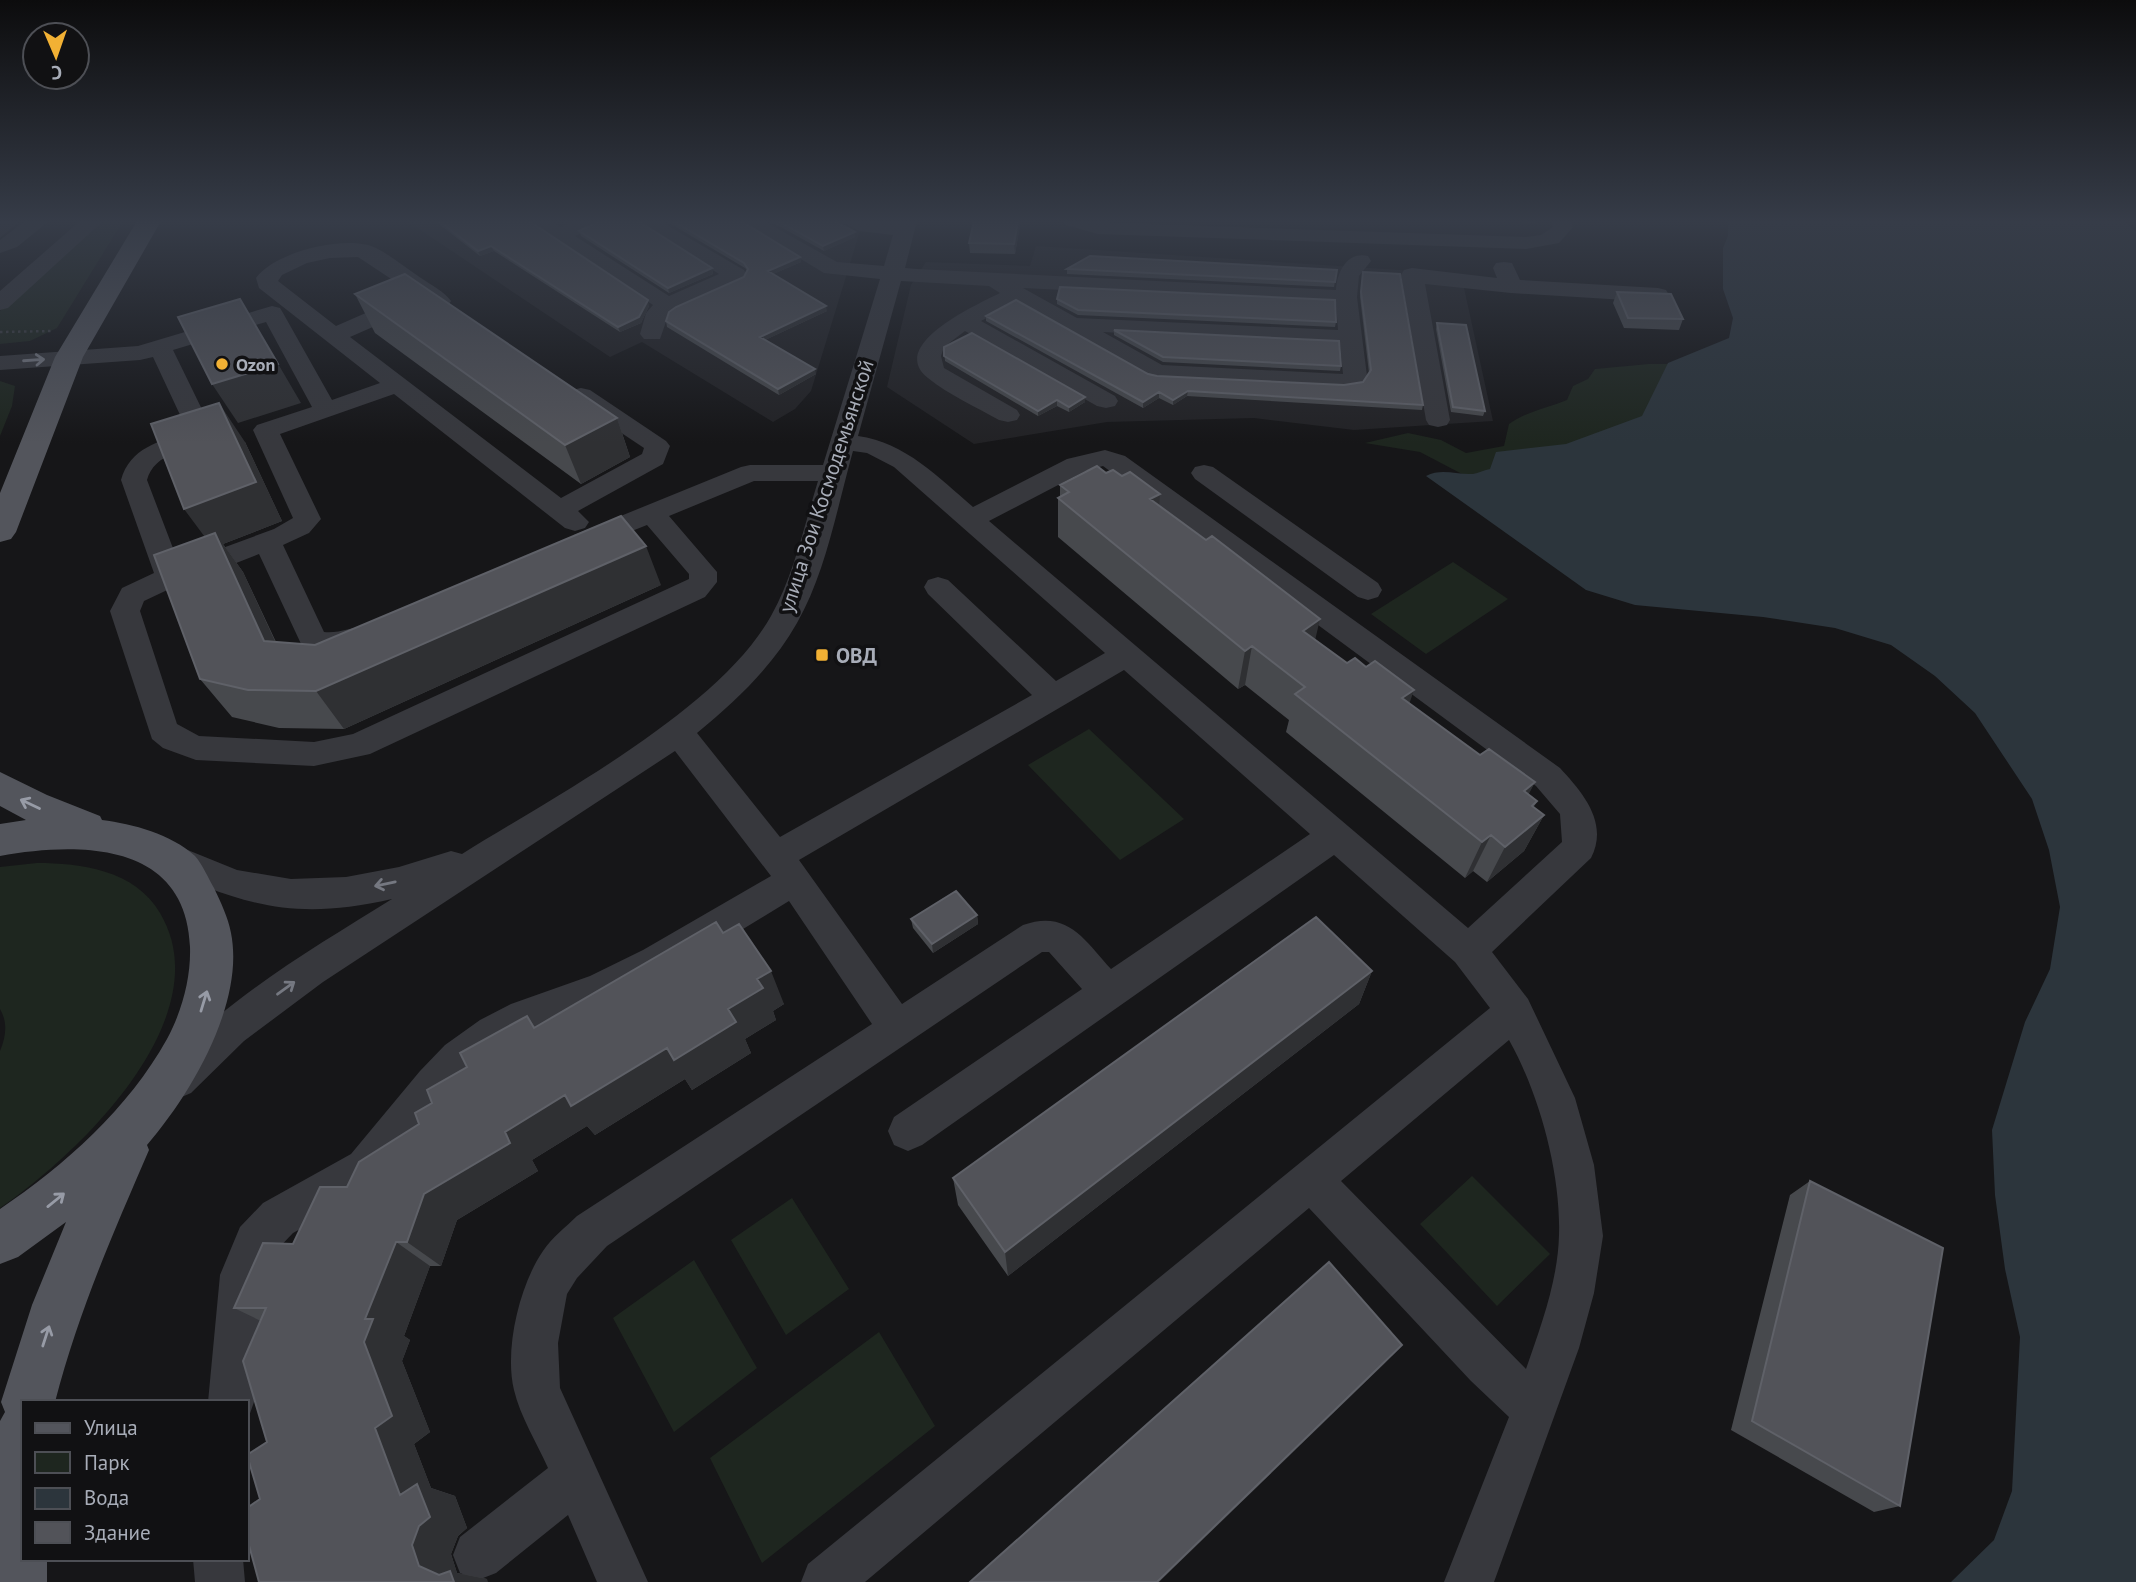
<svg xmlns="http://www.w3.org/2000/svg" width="2136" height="1582" viewBox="0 0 2136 1582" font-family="'PT Sans',sans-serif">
<rect width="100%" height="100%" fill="#161618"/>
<path fill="#222225" d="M 407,221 L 863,221 L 811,391 L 795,409 L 773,422 L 642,342 L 610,357 Z
M 1036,246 L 1461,274 L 1493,421 L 1354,430 L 1254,418 L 1107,422 L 974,444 L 887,387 L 911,285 L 926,262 L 1030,266 Z"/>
<path fill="#1e261f" d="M 101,221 L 123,221 L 57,328 L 30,341 L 0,344 L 0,311 Z
M 1649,364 L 1681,364 L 1677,426 L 1525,476 L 1462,474 L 1420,452 L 1365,443 L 1408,433 L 1441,440 L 1466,453 L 1504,446 L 1509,424 C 1527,411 1548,408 1567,400 L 1573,386 L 1588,379 L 1595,369 Z
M 0,381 L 15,386 L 12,406 L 0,436 Z
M 1453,562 L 1508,599 L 1426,654 L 1371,614 Z
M 1089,729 L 1184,819 L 1120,860 L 1028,765 Z
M 37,863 C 81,863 135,870 160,913 C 222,1017 78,1155 0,1208 L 0,1051 C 6,1036 8,1023 0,1009 L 0,867 Z
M 1472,1176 L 1550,1254 L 1497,1306 L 1420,1224 Z
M 792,1198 L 849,1289 L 786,1335 L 731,1240 Z
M 694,1260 L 757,1368 L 674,1432 L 613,1318 Z
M 879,1332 L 935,1426 L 762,1563 L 710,1458 Z"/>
<path fill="#2c353c" d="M 1728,221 L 2124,221 L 2136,231 L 2136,1582 L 1951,1582 L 1994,1540 L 2012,1491 L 2020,1337 L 2005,1269 L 1995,1195 L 1992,1130 L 2025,1022 L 2050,969 L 2060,907 L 2049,850 L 2032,799 L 1975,713 L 1935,676 L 1891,645 L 1835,628 L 1763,617 L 1635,605 L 1586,590 L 1426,476 C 1442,468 1456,475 1473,474 C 1478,473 1485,470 1490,469 L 1496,452 L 1566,444 L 1642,416 L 1668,363 L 1729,338 L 1733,318 L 1723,289 L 1723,248 L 1728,236 Z"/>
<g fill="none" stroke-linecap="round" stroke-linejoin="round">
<path stroke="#3d3f44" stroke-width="2.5" stroke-dasharray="2.5 3.5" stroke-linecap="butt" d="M 0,332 L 52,331"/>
<path fill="#37383d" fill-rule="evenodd" d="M 25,221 L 49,221 L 17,247 L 0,253 L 0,240 Z
M 80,221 L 103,221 L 8,308 L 0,310 L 0,291 Z
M 527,221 L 552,221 L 561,227 L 574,221 L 603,221 L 600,225 L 575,236 L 669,296 L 719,274 L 634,221 L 660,221 L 744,270 L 747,275 L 744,280 L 676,310 L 668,316 L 660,339 L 644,339 L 640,334 L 646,313 L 653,305 Z
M 738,221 L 764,221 L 837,262 L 884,266 L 893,235 L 859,231 L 841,221 L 917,221 L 905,268 L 917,269 L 1336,290 C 1337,272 1347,251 1368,256 L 1371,261 L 1359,276 L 1357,297 L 1367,376 L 1361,385 L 1342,388 L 1157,379 L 1149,377 L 1016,302 L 981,321 L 1115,396 L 1118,401 L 1115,406 L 1106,408 L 1097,406 L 965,331 L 944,347 L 941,356 L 944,368 L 1017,410 L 1020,415 L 1017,420 L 1008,422 L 999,420 C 976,407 949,395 928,378 C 886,345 978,304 1000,293 L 989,286 L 901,281 L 858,436 C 906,443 938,477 973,507 L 1067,459 L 1105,450 L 1125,456 L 1560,768 C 1583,793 1609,823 1591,858 L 1492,952 L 1528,999 L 1575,1098 L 1594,1165 L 1603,1236 L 1594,1293 L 1579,1348 L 1494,1582 L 1444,1582 L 1509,1417 L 1471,1381 L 1309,1208 L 865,1582 L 801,1582 L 808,1564 L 1490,1008 L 1455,962 L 1334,855 L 922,1145 L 908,1151 L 894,1145 L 888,1131 L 894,1117 L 1082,989 L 1049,952 L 1042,952 L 607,1246 L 577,1278 L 567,1294 L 558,1343 L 560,1388 L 648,1582 L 597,1582 L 568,1515 L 496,1573 L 478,1580 L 460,1573 L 453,1555 L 460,1537 L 548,1468 C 537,1443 520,1416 514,1390 C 504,1349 520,1284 543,1251 C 552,1237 566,1227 577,1216 L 872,1024 L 789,901 L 669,974 L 614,1001 L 537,1029 L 508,1044 L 473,1071 L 448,1097 L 381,1184 L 293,1233 L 271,1256 L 264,1275 L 254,1402 L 248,1419 L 247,1402 L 208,1402 L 220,1275 L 240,1227 L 263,1203 L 351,1154 L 420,1071 L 445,1045 L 480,1020 L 511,1004 L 590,976 L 643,950 L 771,876 L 675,751 L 323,982 L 244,1041 L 191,1093 L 177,1099 L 163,1093 L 157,1080 C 165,1063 178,1053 191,1040 C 251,984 323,942 392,899 C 291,922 242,904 151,864 L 146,854 L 151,844 L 163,840 L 237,870 L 291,879 L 346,877 L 399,867 L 451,851 L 462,854 C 553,797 719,710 771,616 C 794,575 804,526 818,481 L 754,481 L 669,516 L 717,572 L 717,582 L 705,597 L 370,754 L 314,766 L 196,760 L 163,748 L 152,739 L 110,611 L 122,588 L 154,573 L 121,480 C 130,448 159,441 188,432 L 153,357 L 140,360 L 0,370 L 0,356 L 138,346 L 272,306 L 280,308 L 283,313 L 332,400 L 380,383 L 259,288 L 256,278 C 274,252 347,234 376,248 C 392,256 407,269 421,278 C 431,285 444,291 451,301 L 448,306 L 432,306 L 358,257 L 330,258 L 307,263 L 282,275 L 278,281 L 336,326 L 400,298 L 416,298 L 419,303 L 416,308 L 350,337 L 561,498 L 642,454 L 644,448 L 572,400 L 569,395 L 572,390 L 581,388 L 590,390 L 666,441 L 670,446 L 663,464 L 578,511 L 589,522 L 585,528 L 575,531 L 565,528 L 394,394 L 280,434 L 321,519 L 309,533 L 283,545 L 324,632 C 343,634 357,623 375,628 L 379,635 L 375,642 L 333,654 L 302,646 L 259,554 L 198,578 L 183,579 L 180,584 L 144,601 L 140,611 L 177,724 L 199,736 L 314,742 L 353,734 L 689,579 L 689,574 L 647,525 L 584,550 L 574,547 L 570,541 L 574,535 L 741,467 L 750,465 L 823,465 L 880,279 L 824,273 ZM 1023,288 L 1336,303 L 1338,330 L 1077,318 ZM 266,322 L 312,407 L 257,425 L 253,430 L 293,518 L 274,529 L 179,564 L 147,480 C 154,453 188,449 211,441 L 215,436 L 173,350 ZM 1103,332 L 1340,344 L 1343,374 L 1162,365 ZM 853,451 L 867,453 L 894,467 L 1105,653 L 1056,681 L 948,580 L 938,577 L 928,580 L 924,587 L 928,594 L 1032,695 L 780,837 L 697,733 C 736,701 772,667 797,623 C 826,572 837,508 853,451 ZM 1103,466 L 1536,786 L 1560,814 L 1562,842 L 1468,928 L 989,521 L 1085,471 ZM 1124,670 L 1310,834 L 1111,969 C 1085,940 1067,909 1023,925 L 902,1004 L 799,860 ZM 1509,1040 C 1539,1093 1561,1173 1559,1235 C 1558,1280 1541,1326 1526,1369 L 1341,1181 Z
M 1063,221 L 1526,237 L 1541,235 L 1553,227 L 1551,221 L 1571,221 L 1573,227 L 1559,243 L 1526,249 L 1098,234 L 1066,225 Z
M 1504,262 L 1512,263 L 1520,280 L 1658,288 L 1666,290 L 1669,295 L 1666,300 L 1658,302 L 1511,293 L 1425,284 L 1450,420 L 1447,425 L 1438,427 L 1429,425 L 1426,420 L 1401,275 L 1404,270 L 1412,268 L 1497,278 L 1493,268 L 1496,263 Z
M 1204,465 L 1213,467 L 1378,583 L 1382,590 L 1378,597 L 1368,600 L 1358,597 L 1195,479 L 1191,473 L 1195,467 Z
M 193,1559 L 243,1559 L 245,1582 L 195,1582 Z"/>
<path fill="#53555c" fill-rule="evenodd" d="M 137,221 L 161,221 L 83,357 L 16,532 L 11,539 L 0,542 L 0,493 L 55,357 Z
M 0,772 L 47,795 L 100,816 L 102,820 C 133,824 171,834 195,856 C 203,865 208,878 214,888 C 221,903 228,917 231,933 C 245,1003 191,1094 147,1145 L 149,1150 C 112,1236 79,1310 55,1402 L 23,1402 L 23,1559 L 47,1559 L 47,1582 L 0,1582 L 0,1421 L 5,1412 L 1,1402 L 32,1305 L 66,1222 L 18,1257 L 0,1264 L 0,1209 C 65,1165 128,1109 167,1039 C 182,1011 191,978 190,947 C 186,841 79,842 0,856 L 0,824 L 26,820 L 0,806 Z"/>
</g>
<path fill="#47494d" d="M 435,221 L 529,221 L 649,306 L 641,323 L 620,332 L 494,251 L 480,256 Z
M 666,221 L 741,221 L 800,257 L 801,262 L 773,274 L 827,311 L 765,340 L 816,374 L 779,395 L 667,327 L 666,321 L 744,277 L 747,270 L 745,268 Z
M 770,221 L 835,221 L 855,232 L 855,237 L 824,251 Z
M 1503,221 L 1535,221 L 1535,223 Z
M 599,222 L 712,268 L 713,274 L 669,293 L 581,236 L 579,231 Z
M 1020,225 L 1015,254 L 970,253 L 969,243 Z
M 1067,269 L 1337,270 L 1334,287 L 1067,274 Z
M 1363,272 L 1423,405 L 1422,410 L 1187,396 L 1173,405 L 1159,398 L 1143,408 L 986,321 L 986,316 L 1157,376 L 1344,385 L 1363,382 L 1369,373 L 1360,297 Z
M 1617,292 L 1683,319 L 1679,330 L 1624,328 L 1613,303 Z
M 355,294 L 617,418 L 630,457 L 581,484 L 375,333 Z
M 1057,299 L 1336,322 L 1335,327 L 1078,315 L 1057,304 Z
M 1437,323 L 1485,411 L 1483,416 L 1451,412 L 1436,329 Z
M 1114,330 L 1341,366 L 1340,371 L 1163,362 L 1114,335 Z
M 944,347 L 1085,402 L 1069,412 L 1057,406 L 1038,416 L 945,361 Z
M 245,442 L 282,521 L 223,544 L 243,572 L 276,642 L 315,645 L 661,585 L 344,729 L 279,728 L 232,717 L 200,679 L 205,536 Z
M 1106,473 L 1159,505 L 1316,640 L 1347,663 L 1409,703 L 1480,755 L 1535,782 L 1528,794 L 1534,808 L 1544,815 L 1524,851 L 1487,882 L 1473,871 L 1465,878 L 1286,732 L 1289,720 L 1245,685 L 1238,689 L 1058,537 L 1058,498 L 1060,496 L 1060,485 Z
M 977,915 L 978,924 L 933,953 L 913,928 L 911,919 Z
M 723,933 L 784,1004 L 773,1011 L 776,1020 L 745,1039 L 751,1053 L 692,1090 L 685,1079 L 595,1135 L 587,1126 L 532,1160 L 538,1171 L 457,1220 L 441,1266 L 430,1266 L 404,1336 L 410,1340 L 402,1361 L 430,1432 L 414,1444 L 431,1488 L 455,1496 L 467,1528 L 458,1536 L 451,1554 L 457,1573 L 487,1579 L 259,1582 L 260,1499 L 267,1442 L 261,1321 L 234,1308 L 293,1244 L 347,1187 L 419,1124 L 432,1103 L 467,1067 L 527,1016 L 535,1027 Z
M 1372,971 L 1359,1004 L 1008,1276 L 958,1205 L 953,1178 Z
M 1810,1181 L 1900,1506 L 1874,1512 L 1731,1430 L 1790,1195 Z"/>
<path fill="#2f3033" d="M 0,221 L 20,221 L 0,238 Z
M 1018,221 L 1020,221 L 1020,225 L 1015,254 L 1014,244 Z
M 855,232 L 855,237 L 824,251 L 823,246 Z
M 491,246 L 494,251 L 480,256 L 478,251 Z
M 800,257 L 801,262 L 769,276 L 768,271 Z
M 712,268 L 713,274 L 669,293 L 668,288 Z
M 240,299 L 301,403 L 238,423 L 212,384 Z
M 648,300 L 649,306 L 641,323 L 620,332 L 618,327 Z
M 826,306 L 827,311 L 761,342 L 760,337 Z
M 815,369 L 816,374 L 779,395 L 778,389 Z
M 1188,391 L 1187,396 L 1173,405 L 1173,400 Z
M 1159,392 L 1159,398 L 1143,408 L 1143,402 Z
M 1085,397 L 1085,402 L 1069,412 L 1069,407 Z
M 1057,400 L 1057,406 L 1038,416 L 1038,411 Z
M 219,403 L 245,442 L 282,521 L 223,544 L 243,572 L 293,680 L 264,641 L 213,548 L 184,509 Z
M 617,418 L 630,457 L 581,484 L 565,445 Z
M 1160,494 L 1157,533 L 1150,499 Z
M 646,546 L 661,585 L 344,729 L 316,691 Z
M 1320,619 L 1311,658 L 1303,631 Z
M 1252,646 L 1245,685 L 1238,689 L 1245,651 Z
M 1414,690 L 1401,728 L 1402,698 Z
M 1535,782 L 1516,819 L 1524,791 Z
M 1537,801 L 1520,835 L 1544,815 L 1524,851 L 1487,882 L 1505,847 L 1532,806 Z
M 1491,835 L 1473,871 L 1465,878 L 1482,842 Z
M 977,915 L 978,924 L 933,953 L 932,944 Z
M 771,971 L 784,1004 L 773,1011 L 776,1020 L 745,1039 L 751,1053 L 692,1090 L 685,1079 L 595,1135 L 587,1126 L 532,1160 L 538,1171 L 457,1220 L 441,1266 L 407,1242 L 424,1194 L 505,1132 L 565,1095 L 728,1009 L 757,979 Z
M 1372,971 L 1359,1004 L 1008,1276 L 1005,1252 Z
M 396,1242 L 430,1266 L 404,1336 L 410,1340 L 402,1361 L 430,1432 L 414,1444 L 431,1488 L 455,1496 L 467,1528 L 458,1536 L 451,1554 L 457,1573 L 487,1579 L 488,1582 L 454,1582 L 419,1566 L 375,1428 L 364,1342 L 365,1319 Z
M 1402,1345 L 1384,1364 L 1159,1582 L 1157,1582 Z"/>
<path fill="#525359" stroke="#5f6168" stroke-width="2" d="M 439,221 L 529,221 L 648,300 L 639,317 L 618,327 L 491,246 L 478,251 Z
M 600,221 L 638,221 L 712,268 L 668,288 L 579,231 Z
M 673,221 L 741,221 L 800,257 L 768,271 L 826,306 L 760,337 L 815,369 L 778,389 L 666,321 L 669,312 L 676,307 L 744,277 L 748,269 L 744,263 Z
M 778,221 L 835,221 L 855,232 L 823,246 Z
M 974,221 L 1018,221 L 1014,244 L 969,243 Z
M 1090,256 L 1337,270 L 1335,282 L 1067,269 Z
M 1363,272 L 1400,274 L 1423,405 L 1188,391 L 1173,400 L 1159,392 L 1143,402 L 986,316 L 1016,300 L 1148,374 L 1157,376 L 1344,385 L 1363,382 L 1371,370 L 1361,292 Z
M 405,274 L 617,418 L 565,445 L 355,294 Z
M 1060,287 L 1335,300 L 1336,322 L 1078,310 L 1057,299 Z
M 1617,292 L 1671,294 L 1683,319 L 1628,318 Z
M 240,299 L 278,364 L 212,384 L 178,317 Z
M 1437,323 L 1466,325 L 1485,411 L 1453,407 Z
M 1114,330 L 1339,341 L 1341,366 L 1163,357 Z
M 972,333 L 1085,397 L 1069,407 L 1057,400 L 1038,411 L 944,356 L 944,347 Z
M 219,403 L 256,482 L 184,509 L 151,424 Z
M 1097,466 L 1106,473 L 1113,470 L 1122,476 L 1130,472 L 1160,494 L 1150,499 L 1206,540 L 1212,536 L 1320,619 L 1303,631 L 1347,663 L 1355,658 L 1366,667 L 1375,661 L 1414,690 L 1402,698 L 1480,755 L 1489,749 L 1535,782 L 1524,791 L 1537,801 L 1532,806 L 1544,815 L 1505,847 L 1491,835 L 1482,842 L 1295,694 L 1305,687 L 1252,646 L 1245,651 L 1058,498 L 1069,492 L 1060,485 Z
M 621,516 L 646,546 L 316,691 L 248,690 L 200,679 L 154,555 L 215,533 L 264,641 L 315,645 Z
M 956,891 L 977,915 L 932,944 L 911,919 Z
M 1316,917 L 1372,971 L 1005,1252 L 953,1178 Z
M 716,922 L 723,933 L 739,924 L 771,971 L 757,979 L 763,988 L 728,1009 L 736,1022 L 674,1060 L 667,1048 L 571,1106 L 565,1095 L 505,1132 L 510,1143 L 424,1194 L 407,1242 L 396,1242 L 365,1319 L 373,1319 L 364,1342 L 392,1416 L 375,1428 L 400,1495 L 417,1484 L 430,1517 L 419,1526 L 412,1545 L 419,1566 L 439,1575 L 450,1571 L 454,1582 L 259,1582 L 247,1538 L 247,1508 L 260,1499 L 247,1455 L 267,1442 L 243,1361 L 266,1308 L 234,1308 L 263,1243 L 293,1244 L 320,1187 L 347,1187 L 359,1162 L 419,1124 L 415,1113 L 432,1103 L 427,1090 L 467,1067 L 460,1053 L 527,1016 L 534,1028 Z
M 1810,1181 L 1943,1248 L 1900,1506 L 1752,1421 Z
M 1329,1262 L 1402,1345 L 1157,1582 L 970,1582 Z"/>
<defs><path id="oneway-shaft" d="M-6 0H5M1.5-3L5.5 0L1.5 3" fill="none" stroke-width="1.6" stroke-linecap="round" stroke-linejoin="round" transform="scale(1.75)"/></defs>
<g stroke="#757881">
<use href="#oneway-shaft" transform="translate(34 360) rotate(-4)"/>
<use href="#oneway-shaft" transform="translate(385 884) rotate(168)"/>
<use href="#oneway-shaft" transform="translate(286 988) rotate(-36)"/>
</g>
<g stroke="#979ba6">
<use href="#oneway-shaft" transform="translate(30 804) rotate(-155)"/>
<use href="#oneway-shaft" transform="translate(204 1001) rotate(-73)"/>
<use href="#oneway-shaft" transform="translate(56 1200) rotate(-39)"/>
<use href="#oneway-shaft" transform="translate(46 1336) rotate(-72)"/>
</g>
<linearGradient id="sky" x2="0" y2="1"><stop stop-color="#0c0c0d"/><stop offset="0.5" stop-color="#363c48"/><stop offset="1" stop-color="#363c48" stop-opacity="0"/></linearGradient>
<rect width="2136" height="443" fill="url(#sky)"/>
<g fill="#f2b134" stroke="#111113" stroke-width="2.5">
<circle cx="222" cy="364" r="7"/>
<rect x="815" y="648" width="14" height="14" rx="3.5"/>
</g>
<g text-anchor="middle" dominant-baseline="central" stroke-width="7" stroke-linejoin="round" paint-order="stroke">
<g font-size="18" font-weight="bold" fill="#a8adb8" stroke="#111113" text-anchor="start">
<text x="236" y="364">Ozon</text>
</g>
<g font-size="21" fill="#a8adb8" stroke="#111113">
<text transform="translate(826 486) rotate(-72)">улица Зои Космодемьянской</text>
</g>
<g font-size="21" font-weight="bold" fill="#a8adb8" stroke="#111113" text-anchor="start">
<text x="836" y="655">ОВД</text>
</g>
</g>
<rect x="21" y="1400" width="228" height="161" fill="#111113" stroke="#4d4f55" stroke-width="2"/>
<rect x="35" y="1423" width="35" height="10" fill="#53555c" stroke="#4d4f55" stroke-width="2"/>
<text x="84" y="1435" font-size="21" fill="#a8adb8">Улица</text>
<rect x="35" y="1452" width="35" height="21" fill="#1e261f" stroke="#4d4f55" stroke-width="2"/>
<text x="84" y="1470" font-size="21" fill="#a8adb8">Парк</text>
<rect x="35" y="1488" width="35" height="21" fill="#2c353c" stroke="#4d4f55" stroke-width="2"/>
<text x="84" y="1505" font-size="21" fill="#a8adb8">Вода</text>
<rect x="35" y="1522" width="35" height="21" fill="#525359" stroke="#4d4f55" stroke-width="2"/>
<text x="84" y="1540" font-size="21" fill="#a8adb8">Здание</text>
<g transform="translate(56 56) rotate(178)"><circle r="33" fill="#111113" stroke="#4d4f55" stroke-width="2"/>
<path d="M0-5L12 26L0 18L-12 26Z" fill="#f2b134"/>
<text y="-10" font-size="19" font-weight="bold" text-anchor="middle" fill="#a8adb8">С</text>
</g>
</svg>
